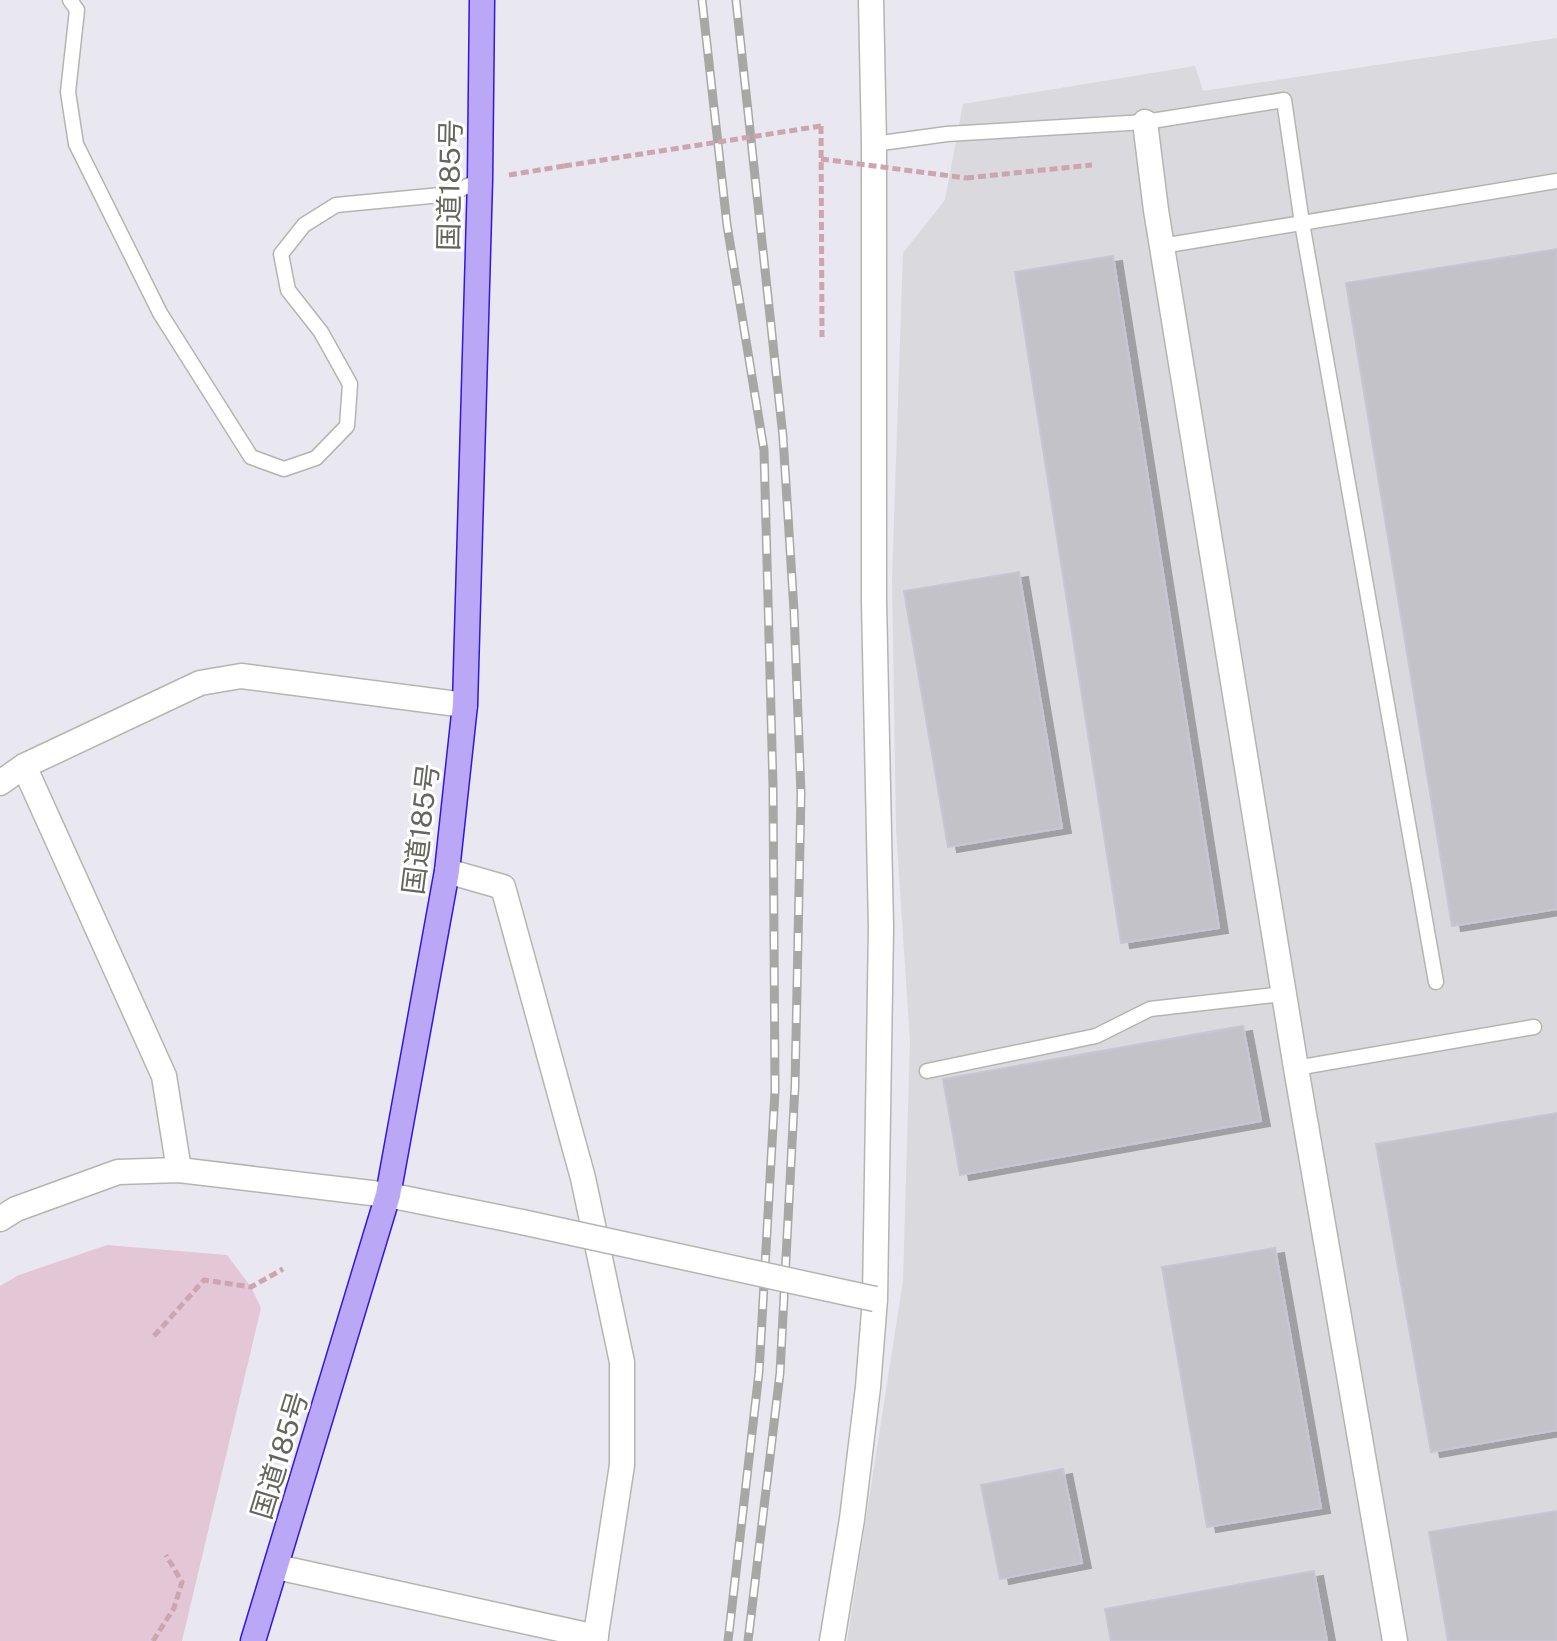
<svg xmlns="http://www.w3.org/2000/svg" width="1557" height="1641" viewBox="0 0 1557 1641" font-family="'Public Sans','Noto Sans JP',sans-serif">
<defs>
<filter id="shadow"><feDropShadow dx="9" dy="5" stdDeviation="0" flood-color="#0004"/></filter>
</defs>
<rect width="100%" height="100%" fill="#e9e7ef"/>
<path fill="#dad9de" d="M 1557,38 L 1557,1641 L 847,1641 L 903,1281 L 910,1041 L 896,829 L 892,580 L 903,253 L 945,200 L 963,104 L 1195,66 L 1203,91 Z"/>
<path fill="#e4c7d6" d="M 107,1245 L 227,1255 L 251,1287 L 261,1308 L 182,1641 L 0,1641 L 0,1286 L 19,1275 Z"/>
<path fill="#c3c2c8" stroke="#c8c6d4" stroke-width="2" filter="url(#shadow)" d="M 1557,249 L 1557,909 L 1452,926 L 1346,283 Z
M 1113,256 L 1219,928 L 1121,943 L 1015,272 Z
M 1019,572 L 1062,828 L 948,847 L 904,591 Z
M 1243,1026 L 1261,1121 L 960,1175 L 943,1079 Z
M 1557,1113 L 1557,1430 L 1431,1452 L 1376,1144 Z
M 1275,1248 L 1321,1508 L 1207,1527 L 1162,1267 Z
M 1063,1469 L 1082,1563 L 1000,1579 L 981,1485 Z
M 1557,1511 L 1557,1641 L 1448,1641 L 1429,1532 Z
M 1314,1571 L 1327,1641 L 1111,1641 L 1105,1609 Z"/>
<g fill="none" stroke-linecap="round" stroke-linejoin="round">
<defs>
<path id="service" d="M 70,0 L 77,10 L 68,92 L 76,144 L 160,313 L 251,457 L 284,469 L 316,458 L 347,426 L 350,384 L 321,332 L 288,290 L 281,254 L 304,225 L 336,205 L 451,194 L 480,180
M 874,144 L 947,134 L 1145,122 L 1284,100 L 1302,223 L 1436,982
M 1162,246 L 1557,181
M 1296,1068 L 1534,1027
M 927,1071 L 1096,1036 L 1150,1009 L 1283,994"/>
<path id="minor" d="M 24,766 L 164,1076 L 179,1170
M 0,783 L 24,766 L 200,683 L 241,676 L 465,705
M 447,871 L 503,887 L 583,1178 L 622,1362 L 622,1465 L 595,1641
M 277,1567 L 596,1637"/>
<path id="tertiary" d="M 1145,122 L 1156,210 L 1296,1068 L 1395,1641
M 0,1219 L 16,1209 L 118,1172 L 179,1170 L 388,1195 L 522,1222
M 832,1641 L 852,1519 L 868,1387 L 875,1299 L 881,927 L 874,602 L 874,144 L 871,0"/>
<path id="trunk" d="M 253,1641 L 388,1195 L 447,871 L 465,705 L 480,180 L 482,0"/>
</defs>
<use href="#service" stroke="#b5b5b0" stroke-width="17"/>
<use href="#minor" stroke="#b5b5b0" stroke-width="27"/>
<use href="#tertiary" stroke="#b5b5b0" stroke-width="27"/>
<use href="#trunk" stroke="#3416e1" stroke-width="27"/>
<path stroke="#cca5b0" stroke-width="5" stroke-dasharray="8 4" stroke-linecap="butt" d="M 821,126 L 822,337
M 509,175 L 564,166
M 966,178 L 1092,165
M 154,1336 L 204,1280 L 251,1287 L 283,1269
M 153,1641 L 174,1608 L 182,1582 L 166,1555"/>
<use href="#service" stroke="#fff" stroke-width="14"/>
<use href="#minor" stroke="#fff" stroke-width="24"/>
<use href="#tertiary" stroke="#fff" stroke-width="24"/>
<use href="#trunk" stroke="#baa7f6" stroke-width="24"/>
<defs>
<path id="rail" d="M 702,0 L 727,225 L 764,450 L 773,786 L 775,1091 L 759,1372 L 728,1641
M 736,0 L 783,437 L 794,611 L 801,794 L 795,1086 L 780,1373 L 748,1641"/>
</defs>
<use href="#rail" stroke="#a7a7a4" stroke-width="9"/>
<use href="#rail" stroke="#fff" stroke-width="6" stroke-dasharray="18" stroke-linecap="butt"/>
<defs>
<path id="tertiary-bridge" d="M 522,1222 L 875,1299"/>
</defs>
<use href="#tertiary-bridge" stroke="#b5b5b0" stroke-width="27" stroke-linecap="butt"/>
<path stroke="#cca5b0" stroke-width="5" stroke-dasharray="8 4" stroke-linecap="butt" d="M 821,159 L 966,178
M 564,166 L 821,126"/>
<use href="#tertiary-bridge" stroke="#fff" stroke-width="24"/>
</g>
<g text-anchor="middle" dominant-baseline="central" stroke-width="6" stroke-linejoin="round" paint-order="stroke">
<g font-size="28" fill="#66665f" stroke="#fff">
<text transform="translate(449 185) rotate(-89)">国道185号</text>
<text transform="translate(420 829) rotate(-83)">国道185号</text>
<text transform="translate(279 1455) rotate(-73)">国道185号</text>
</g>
</g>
</svg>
